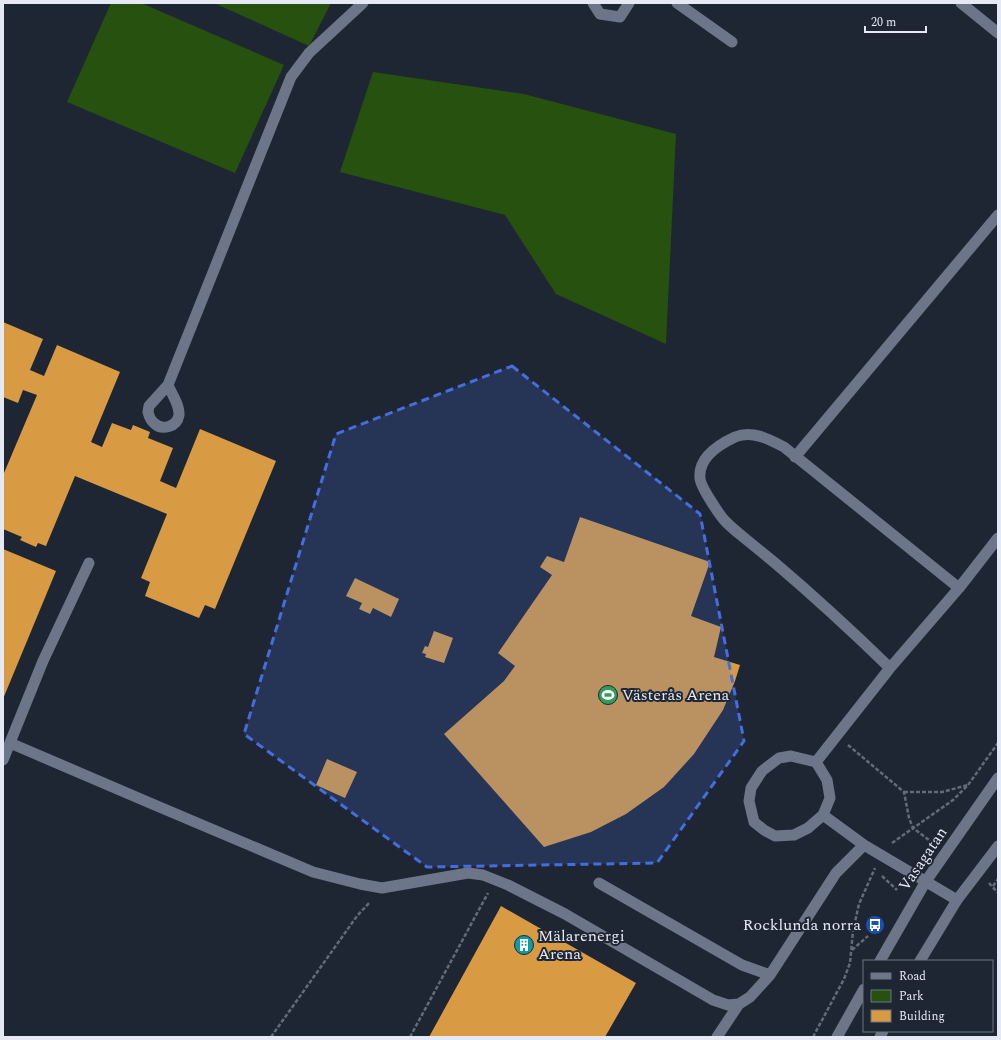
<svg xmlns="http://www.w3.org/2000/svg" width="1001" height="1040" viewBox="0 0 1001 1040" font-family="Spectral,serif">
<rect width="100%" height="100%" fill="#1e2634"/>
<path fill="#27510e" d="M 111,3 L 141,3 L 284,65 L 235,173 L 67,102 Z
M 214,3 L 331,3 L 309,46 Z
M 373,72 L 524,94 L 676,134 L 666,344 L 556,294 L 505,215 L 340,172 Z"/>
<path fill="#d89b43" d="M 3,322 L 43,339 L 30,370 L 44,376 L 57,345 L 120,372 L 91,442 L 102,447 L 112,423 L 131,430 L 133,425 L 150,432 L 148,438 L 173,448 L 160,481 L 176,488 L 200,429 L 276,461 L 215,609 L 205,605 L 199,618 L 145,596 L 150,582 L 141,578 L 167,514 L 75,476 L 46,546 L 38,543 L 36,547 L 20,540 L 22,537 L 3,529 L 3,472 L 4,473 L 37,395 L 23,390 L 18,403 L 3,397 Z
M 580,517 L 710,562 L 691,616 L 721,627 L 714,657 L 740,665 L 735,681 L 723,710 L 694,754 L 664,787 L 626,814 L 591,832 L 544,847 L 444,734 L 504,681 L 515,666 L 498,653 L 552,575 L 540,567 L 547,556 L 564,562 Z
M 3,549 L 56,571 L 3,699 Z
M 355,578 L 399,599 L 391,617 L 373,608 L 370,614 L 359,609 L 362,603 L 346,596 Z
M 434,631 L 453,638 L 444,663 L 425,657 L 426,654 L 422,653 L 425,646 L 428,647 Z
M 327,759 L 357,772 L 345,798 L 316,785 Z
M 501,906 L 636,983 L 605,1037 L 429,1037 Z"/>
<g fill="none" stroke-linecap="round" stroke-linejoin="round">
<path stroke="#646b78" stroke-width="2.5" stroke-dasharray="4 2" stroke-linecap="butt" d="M 848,745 L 904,792 L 909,818 L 913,828 L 933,843
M 904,792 L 942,792 L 968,785
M 892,843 L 953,800 L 968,785 L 998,743
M 882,876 L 897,890
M 989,883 L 998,893
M 993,886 L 998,879
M 852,950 L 868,936
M 271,1037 L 357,916 L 370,902
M 410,1037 L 488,893
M 813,1037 L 844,979 L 850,963 L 853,931 L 859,904 L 875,868"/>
<path stroke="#6d7688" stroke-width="11" d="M 593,3 L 600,14 L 620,17 L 629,3
M 677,3 L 732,42
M 961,3 L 998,33
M 168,385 C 171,393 180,405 179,415 C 177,427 162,431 154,423 C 150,420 149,416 148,412 L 149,406 L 168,385 L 291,77 L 309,53 L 363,3
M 795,457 L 998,215
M 890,668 C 853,632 815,597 775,563 C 764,554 753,545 742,536 C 737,532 731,527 726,522 C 720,516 700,486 700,478 C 698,457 720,444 735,437 C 752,430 769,439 784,447 L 959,588
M 10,743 L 150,803 L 313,872 L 360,884 L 382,888 L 468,873 L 483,875 L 508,885 L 565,914 L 713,1000 L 728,1005 L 739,1004 L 750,997 L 770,975 L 836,873 L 864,845
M 791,756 L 816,762 L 827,780 L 830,798 L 823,815 L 808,828 L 794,835 L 775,836 L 764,830 L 754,822 L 749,801 L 751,788 L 762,771 L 779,758 Z
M 3,760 L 43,661 L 89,563
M 816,762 L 890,668 L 959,588 L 998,538
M 823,815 L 864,845 L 957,900
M 599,883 L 742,965 L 770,975
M 717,1037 L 739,1004"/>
<path stroke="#6d7688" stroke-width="11" d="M 880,961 L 926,881 L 998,778
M 920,961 L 957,900 L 998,846
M 837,1037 L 864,989
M 880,1037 L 883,1031"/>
</g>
<path fill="#456ddd" fill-opacity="0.2" stroke="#456ddd" stroke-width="3" stroke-dasharray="8 5" stroke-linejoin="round" d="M 512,366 L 700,514 L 744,741 L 657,863 L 427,867 L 244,734 L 336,434 Z"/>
<defs>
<symbol id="stadium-disc" viewBox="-11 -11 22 22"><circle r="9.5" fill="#2e9e5b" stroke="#1e2634"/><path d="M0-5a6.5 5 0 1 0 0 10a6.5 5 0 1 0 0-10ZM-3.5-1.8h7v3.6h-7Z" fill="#fff"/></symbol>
<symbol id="bus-disc" viewBox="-11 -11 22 22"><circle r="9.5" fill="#1a4fb4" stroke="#1e2634"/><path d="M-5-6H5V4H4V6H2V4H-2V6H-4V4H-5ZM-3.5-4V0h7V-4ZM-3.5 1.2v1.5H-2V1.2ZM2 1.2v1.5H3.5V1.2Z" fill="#fff"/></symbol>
<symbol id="building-disc" viewBox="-11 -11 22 22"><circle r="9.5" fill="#0f9aa8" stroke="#1e2634"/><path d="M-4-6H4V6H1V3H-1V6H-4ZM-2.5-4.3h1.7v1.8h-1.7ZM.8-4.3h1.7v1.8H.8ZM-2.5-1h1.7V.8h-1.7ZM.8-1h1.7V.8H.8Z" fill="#fff"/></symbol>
</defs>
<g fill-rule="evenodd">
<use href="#stadium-disc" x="597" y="684" width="22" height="22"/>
<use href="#bus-disc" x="864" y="914" width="22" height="22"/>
<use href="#building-disc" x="513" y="934" width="22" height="22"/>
</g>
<g text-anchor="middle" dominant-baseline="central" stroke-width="4" stroke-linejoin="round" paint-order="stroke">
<g font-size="16" fill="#e4e9f3" stroke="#1e2634" text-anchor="start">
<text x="622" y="695">Västerås Arena</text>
<text x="861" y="925" text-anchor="end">Rocklunda norra</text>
<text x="538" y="936">Mälarenergi<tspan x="538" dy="18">Arena</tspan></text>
</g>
<g font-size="16" fill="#e4e9f3" stroke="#1e2634">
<text transform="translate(923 859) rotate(-56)">Vasagatan</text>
</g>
</g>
<rect width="1001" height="1040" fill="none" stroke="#e4e9f3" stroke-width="8"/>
<rect x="863" y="960" width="130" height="72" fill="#1e2634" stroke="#6d7480"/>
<rect x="871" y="973" width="20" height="6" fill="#6d7688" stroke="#6d7480"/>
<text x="899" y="980" font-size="12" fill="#e4e9f3">Road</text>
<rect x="871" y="990" width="20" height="12" fill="#27510e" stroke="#6d7480"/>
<text x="899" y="1000" font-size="12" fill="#e4e9f3">Park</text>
<rect x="871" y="1010" width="20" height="12" fill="#d89b43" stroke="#6d7480"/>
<text x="899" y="1020" font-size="12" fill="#e4e9f3">Building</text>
<path d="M865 26v6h61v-6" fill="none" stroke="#e4e9f3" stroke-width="2"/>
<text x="871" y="26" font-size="12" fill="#e4e9f3" stroke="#1e2634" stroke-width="3" paint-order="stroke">20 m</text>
</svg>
